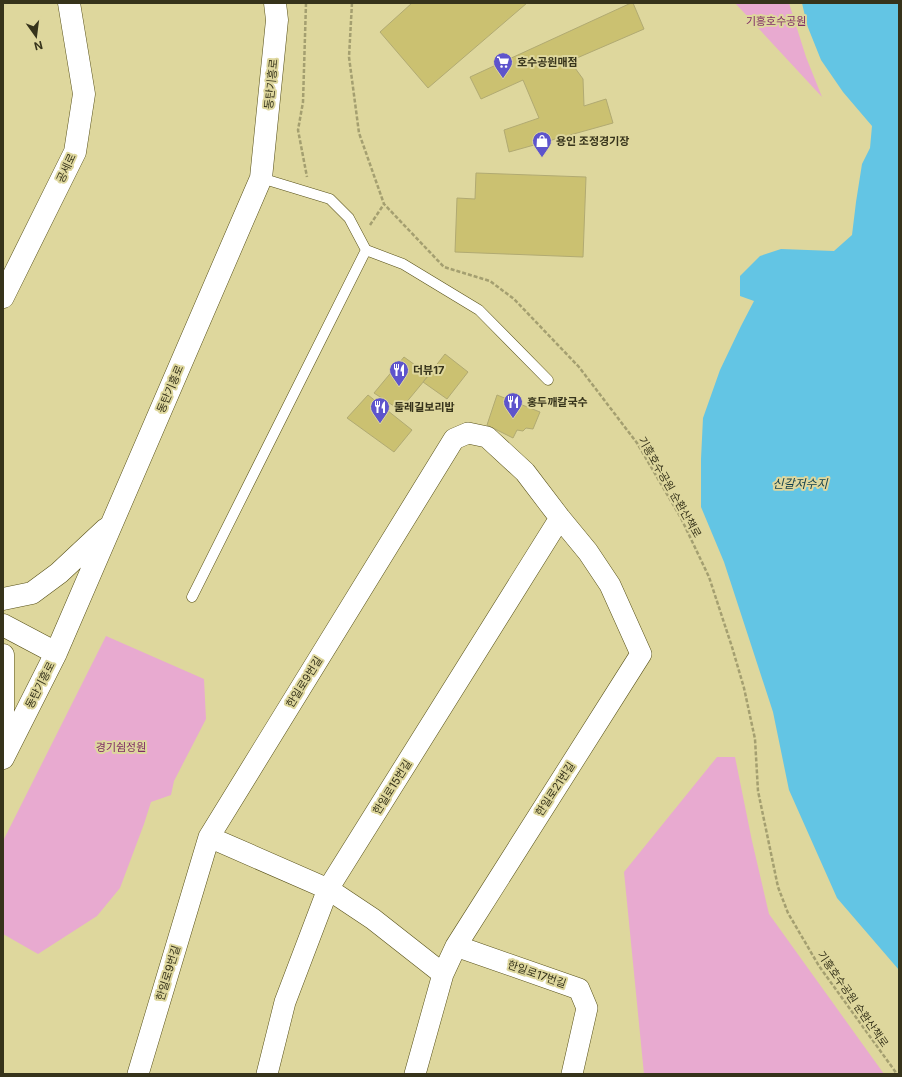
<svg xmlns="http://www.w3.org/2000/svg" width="902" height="1077" viewBox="0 0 902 1077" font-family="Inter,'Noto Sans KR',sans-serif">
<rect width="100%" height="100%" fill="#ded79d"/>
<path fill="#e8aad0" d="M 735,3 L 789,3 L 806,57 L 822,97 Z
M 106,636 L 204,679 L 206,719 L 174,781 L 171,795 L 151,802 L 144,824 L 120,888 L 97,916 L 38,954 L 3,934 L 3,841 Z
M 717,757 L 735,757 L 752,841 L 769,914 L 884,1074 L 644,1074 L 624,872 Z"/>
<path fill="#63c5e4" d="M 802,3 L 899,3 L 899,970 L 837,898 L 789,790 L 773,712 L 724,562 L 701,507 L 701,459 L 703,418 L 720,370 L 741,326 L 754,301 L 740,296 L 740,276 L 760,256 L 781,249 L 834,251 L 852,235 L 856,202 L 862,164 L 870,148 L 872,126 L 843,92 L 821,60 L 807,25 Z"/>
<path fill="#cbc171" stroke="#b1aa72" d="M 412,3 L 527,3 L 428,88 L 380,32 Z
M 631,3 L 633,3 L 644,29 L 570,61 L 583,79 L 584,106 L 606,99 L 613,123 L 509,152 L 504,130 L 539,118 L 523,80 L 481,99 L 470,77 Z
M 476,173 L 586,177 L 583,257 L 455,252 L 457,198 L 475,199 Z
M 445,354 L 468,372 L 447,399 L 423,382 Z
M 404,357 L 429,375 L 400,410 L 374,393 Z
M 368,395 L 412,430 L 394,452 L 347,418 Z
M 497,395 L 540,412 L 533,429 L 526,428 L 523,431 L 517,430 L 513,438 L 487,425 Z"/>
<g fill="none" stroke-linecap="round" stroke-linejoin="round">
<defs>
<path id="service" d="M 261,178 L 330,199 L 349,218 L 366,250 L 403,264 L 479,310 L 548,380
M 192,597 L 366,250"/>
<path id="minor" d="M 209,837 L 328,889 L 373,919 L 443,974
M 456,946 L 579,989 L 587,1008 L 572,1074
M 138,1074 L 209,837 L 454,439 L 468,433 L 487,437 L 525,472 L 560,518 L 588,552 L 610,585 L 641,654 L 456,946 L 443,974 L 415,1074
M 267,1074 L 285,1002 L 328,889 L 560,518"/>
<path id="tertiary" d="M 3,297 L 75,152 L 84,94 L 69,3"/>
<path id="secondary" d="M 3,599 L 32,593 L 59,573 L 106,529
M 3,625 L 56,653
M 3,655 L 3,730
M 3,758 L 56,653 L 261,178 L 277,20 L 275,3"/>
</defs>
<use href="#service" stroke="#575018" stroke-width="11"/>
<use href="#minor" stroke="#575018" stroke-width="22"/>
<use href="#tertiary" stroke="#575018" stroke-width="23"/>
<use href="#secondary" stroke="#575018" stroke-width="23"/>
<path stroke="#a49f70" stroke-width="2.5" stroke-dasharray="4 2" stroke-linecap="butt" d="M 306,3 L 303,102 L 298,130 L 307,177
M 352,3 L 349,57 L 359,133 L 384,204 L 444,267 L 490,281 L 514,299 L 579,367 L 637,443 L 681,518 L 709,577 L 732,647 L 744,688 L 755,739 L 758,791 L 778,887 L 788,913 L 819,966 L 897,1074
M 370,225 L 384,204"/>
<use href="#service" stroke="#fff" stroke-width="10"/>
<use href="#minor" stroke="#fff" stroke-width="21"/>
<use href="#tertiary" stroke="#fff" stroke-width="22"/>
<use href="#secondary" stroke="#fff" stroke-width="22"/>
</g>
<defs>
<symbol id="supermarket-pin" viewBox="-11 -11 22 30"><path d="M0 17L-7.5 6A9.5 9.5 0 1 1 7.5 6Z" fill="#5e54cc" stroke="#ded79d"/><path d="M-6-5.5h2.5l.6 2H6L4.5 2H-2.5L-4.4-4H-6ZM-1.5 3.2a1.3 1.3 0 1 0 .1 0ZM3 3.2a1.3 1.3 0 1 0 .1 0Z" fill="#fff"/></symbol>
<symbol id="shop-pin" viewBox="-11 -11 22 30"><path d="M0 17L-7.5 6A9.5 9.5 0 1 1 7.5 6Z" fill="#5e54cc" stroke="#ded79d"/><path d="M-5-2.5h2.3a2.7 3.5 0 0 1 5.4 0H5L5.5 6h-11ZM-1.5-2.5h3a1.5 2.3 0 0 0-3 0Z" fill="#fff"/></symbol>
<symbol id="restaurant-pin" viewBox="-11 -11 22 30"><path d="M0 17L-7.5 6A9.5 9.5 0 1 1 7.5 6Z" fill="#5e54cc" stroke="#ded79d"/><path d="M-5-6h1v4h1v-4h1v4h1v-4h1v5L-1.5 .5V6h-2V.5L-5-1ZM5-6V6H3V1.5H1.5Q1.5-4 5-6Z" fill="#fff"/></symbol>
</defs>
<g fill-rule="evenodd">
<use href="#supermarket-pin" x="492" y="51" width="22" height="30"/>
<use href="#shop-pin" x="531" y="130" width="22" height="30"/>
<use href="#restaurant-pin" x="388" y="359" width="22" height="30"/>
<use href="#restaurant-pin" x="502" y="391" width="22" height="30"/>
<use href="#restaurant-pin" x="369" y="396" width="22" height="30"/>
</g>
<g text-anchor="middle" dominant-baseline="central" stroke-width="4" stroke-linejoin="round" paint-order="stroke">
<g font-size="11" fill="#7e2c65" stroke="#ded79d">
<text x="776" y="21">기흥호수공원</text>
<text x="121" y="747">경기쉼정원</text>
</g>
<g font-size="11" font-weight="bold" fill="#36331b" stroke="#ded79d" text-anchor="start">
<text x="517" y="62">호수공원매점</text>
<text x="556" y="141">용인 조정경기장</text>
<text x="413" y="370">더뷰17</text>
<text x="527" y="402">홍두깨칼국수</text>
<text x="394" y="407">둘레길보리밥</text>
</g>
<g font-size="11" fill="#36331b" stroke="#ded79d">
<text transform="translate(271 84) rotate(-84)">동탄기흥로</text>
<text transform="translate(66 168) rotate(-65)">공세로</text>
<text transform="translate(170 389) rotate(-67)">동탄기흥로</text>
<text transform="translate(670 487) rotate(60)">기흥호수공원 순환산책로</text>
<text transform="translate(304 682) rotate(-58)">한일로9번길</text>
<text transform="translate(40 685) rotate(-63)">동탄기흥로</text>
<text transform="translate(392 787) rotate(-58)">한일로15번길</text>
<text transform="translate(555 789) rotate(-57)">한일로21번길</text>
<text transform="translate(168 973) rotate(-73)">한일로9번길</text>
<text transform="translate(537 974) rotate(19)">한일로17번길</text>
<text transform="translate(853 999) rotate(55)">기흥호수공원 순환산책로</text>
</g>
<g font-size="12" font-style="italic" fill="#103d4a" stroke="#ded79d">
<text x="800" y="483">신갈저수지</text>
</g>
</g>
<rect width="902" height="1077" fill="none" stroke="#36331b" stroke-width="8"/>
<g transform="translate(36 36) rotate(166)" stroke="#ded79d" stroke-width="3" paint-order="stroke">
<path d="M0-3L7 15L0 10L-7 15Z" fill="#36331b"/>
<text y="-6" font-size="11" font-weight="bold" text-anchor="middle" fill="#36331b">N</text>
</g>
</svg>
